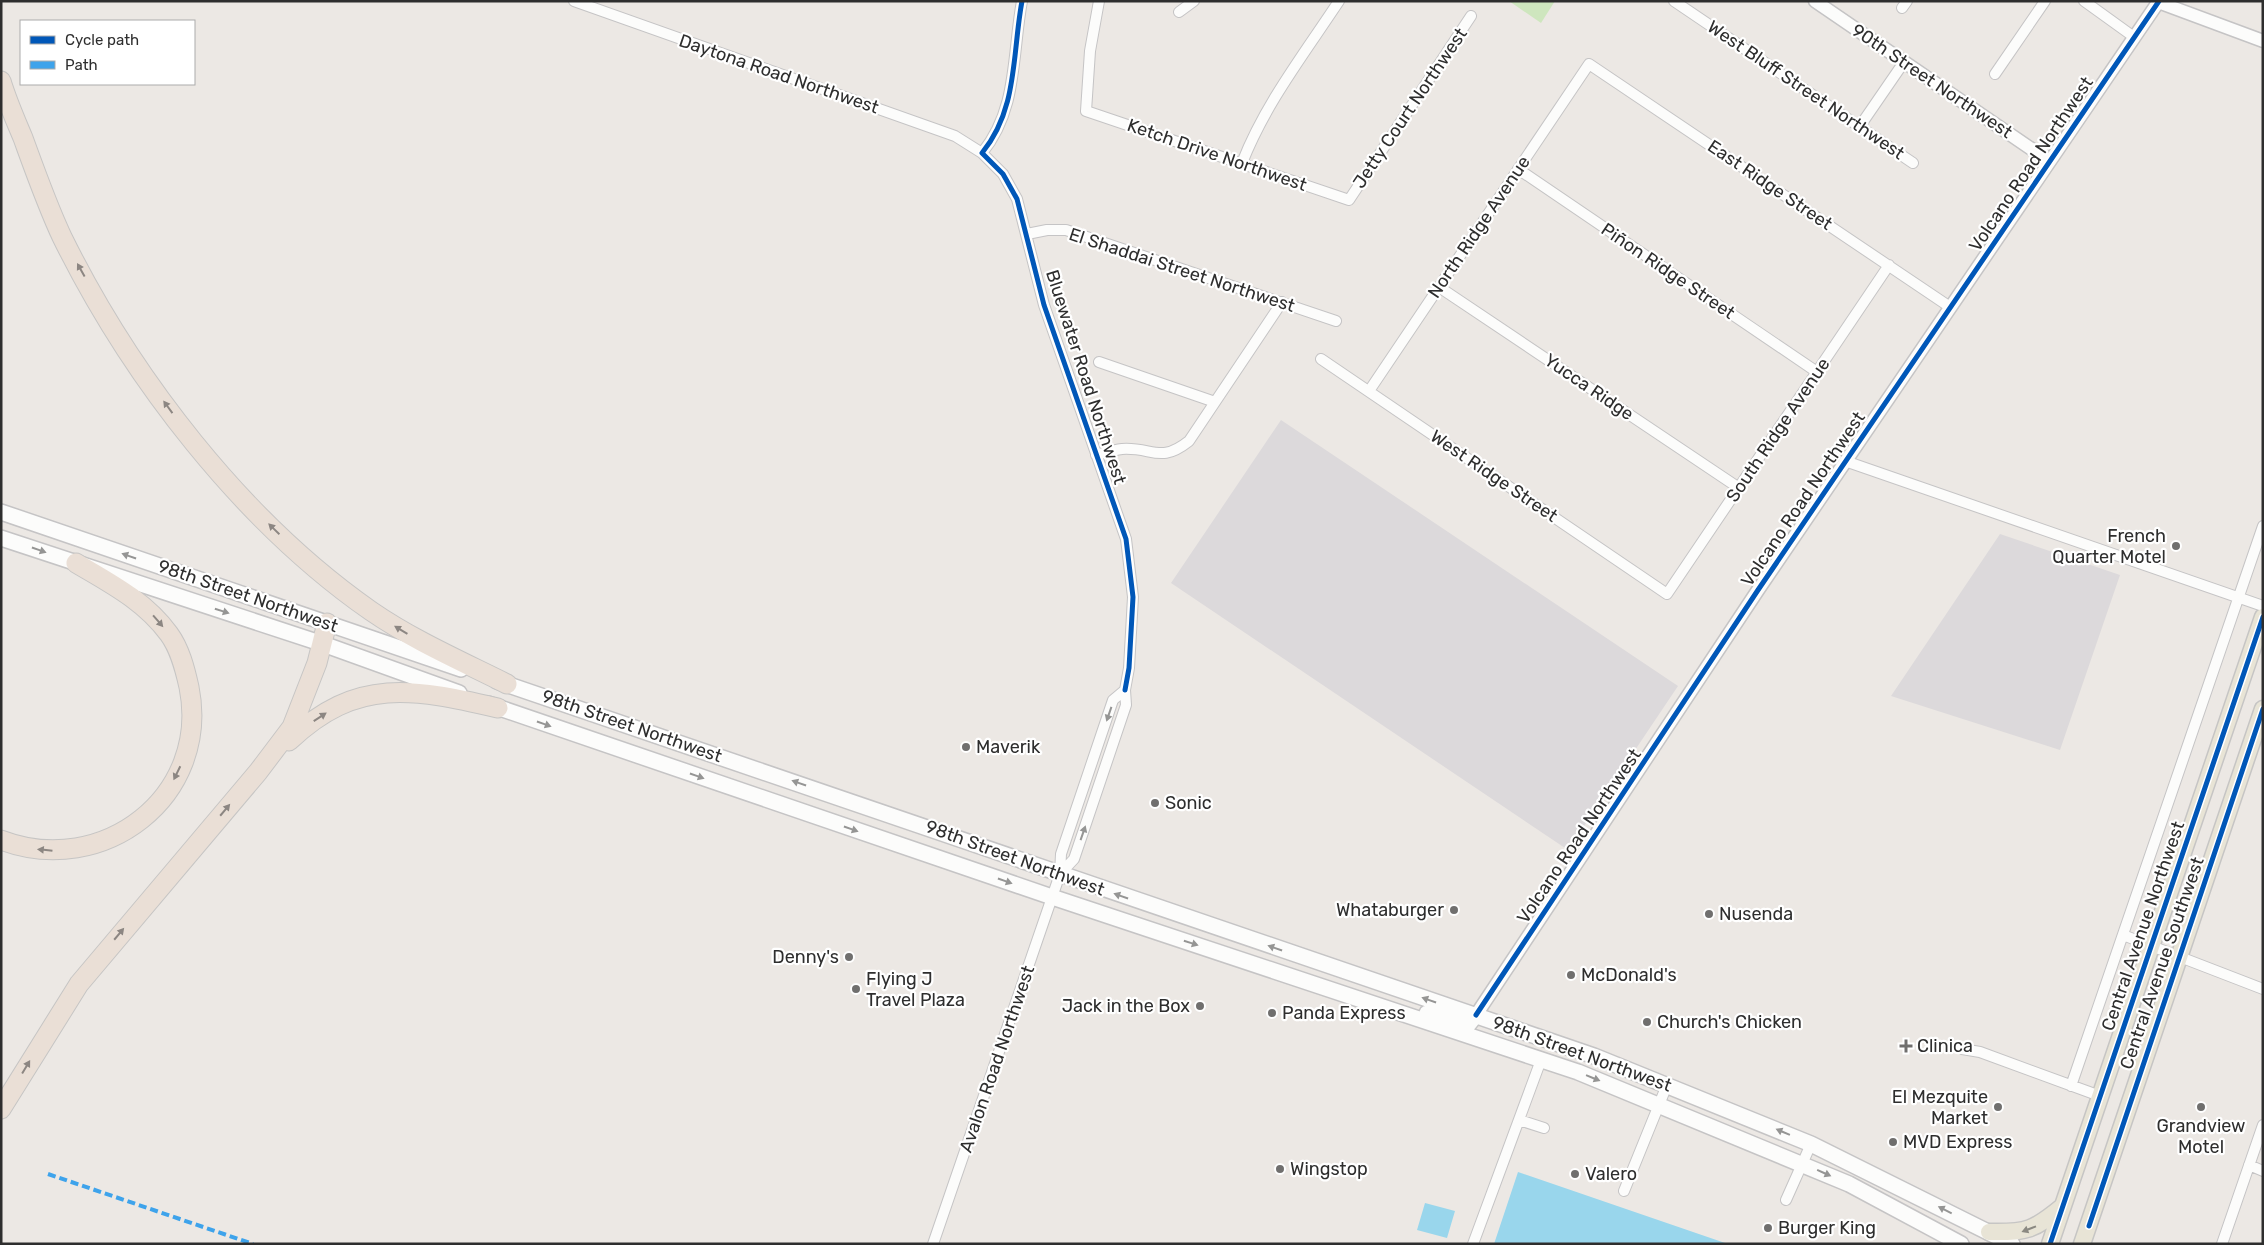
<svg xmlns="http://www.w3.org/2000/svg" width="2264" height="1245" viewBox="0 0 2264 1245" font-family="Rubik,sans-serif">
<rect width="100%" height="100%" fill="#ece8e4"/>
<path fill="#dcd9db" d="M 1281,420 L 1678,686 L 1568,850 L 1171,583 Z
M 2000,534 L 2120,575 L 2060,750 L 1891,696 Z"/>
<path fill="#cee6be" d="M 1509,1 L 1555,1 L 1541,23 Z"/>
<path fill="#99d6ec" d="M 1518,1172 L 1728,1244 L 1494,1244 Z
M 1425,1203 L 1455,1211 L 1447,1238 L 1417,1230 Z"/>
<g fill="none" stroke-linecap="round" stroke-linejoin="round">
<defs>
<path id="minor" d="M 574,1 L 955,136 L 982,153
M 1022,1 C 1012,55 1018,109 982,153 L 1003,174 L 1017,199 L 1044,305 L 1126,539 L 1133,597 L 1129,668 L 1125,690
M 1099,1 L 1090,51 L 1086,111 L 1349,200 L 1471,16
M 1674,1 L 1913,163
M 2084,1 L 2134,37
M 1902,8 L 1907,1
M 1179,12 L 1194,1
M 1995,74 L 2045,1
M 1860,126 L 1904,62
M 1242,163 C 1265,104 1304,54 1339,1
M 1518,169 L 1817,372
M 1027,234 L 1047,230 L 1066,230 L 1336,321
M 1439,287 L 1739,488
M 1321,359 L 1667,594 L 1889,265
M 1099,362 L 1215,402
M 1369,391 L 1589,64 L 1950,307
M 1096,455 C 1104,453 1114,450 1122,449 C 1153,447 1160,464 1189,441 L 1282,302
M 1845,461 L 2263,606
M 2123,935 L 2263,989
M 1962,1049 L 1980,1052 L 2100,1096
M 2071,1086 L 2263,526
M 1519,1120 L 1544,1128
M 2249,1165 L 2263,1171
M 1624,1191 L 1667,1085
M 1786,1200 L 1811,1144
M 933,1244 L 1060,874 L 1061,854 L 1113,700 L 1125,690 L 1126,705 L 1074,859 L 1060,874
M 1473,1244 L 1541,1060 L 1547,1061
M 2222,1244 L 2263,1125"/>
<path id="tertiary" d="M 1815,1 L 2049,161
M 2158,2 L 2263,41
M 1476,1015 L 1758,590 L 2159,1"/>
<path id="secondary" d="M 1,512 L 461,669
M 1,538 L 323,644 L 459,693
M 497,681 L 1594,1056 L 1811,1144 L 2012,1244
M 488,704 L 1052,897 L 1578,1072 L 1849,1184 L 1961,1244
M 1427,1013 L 1468,1025 L 1476,1015"/>
<path id="primary" d="M 1989,1232 C 2027,1233 2034,1230 2063,1206
M 2050,1244 L 2263,617
M 2082,1244 L 2263,709"/>
<path id="motorway" d="M 1,81 C 7,101 15,119 23,138 C 35,171 47,205 62,237 C 131,377 242,521 371,611 C 413,640 461,661 507,684
M 289,741 C 357,676 414,689 498,708
M 1,840 C 103,879 211,796 189,687 C 185,669 180,649 169,634 C 145,601 110,583 76,563
M 1,1109 L 79,984 L 258,772 L 292,727 L 317,663 L 327,623"/>
</defs>
<use href="#minor" stroke="#c5c4c5" stroke-width="12"/>
<use href="#tertiary" stroke="#c5c4c5" stroke-width="15"/>
<use href="#secondary" stroke="#c5c4c5" stroke-width="18"/>
<use href="#primary" stroke="#c6c5c4" stroke-width="19"/>
<use href="#motorway" stroke="#c6c5c4" stroke-width="21"/>
<use href="#minor" stroke="#fcfcfb" stroke-width="10"/>
<use href="#tertiary" stroke="#fcfcfb" stroke-width="12"/>
<use href="#secondary" stroke="#fcfcfb" stroke-width="15"/>
<use href="#primary" stroke="#e8e4d6" stroke-width="16"/>
<use href="#motorway" stroke="#eadfd6" stroke-width="19"/>
<path stroke="#3ea3eb" stroke-width="4" stroke-dasharray="8 4" stroke-linecap="butt" d="M 48,1174 L 253,1244"/>
<defs>
<path id="cycleway" d="M 1022,1 C 1012,55 1018,109 982,153 L 1003,174 L 1017,199 L 1044,305 L 1126,539 L 1133,597 L 1129,668 L 1125,690
M 1476,1015 L 1758,590 L 2159,1
M 2089,1226 L 2263,709
M 2050,1244 L 2263,617"/>
</defs>
<use href="#cycleway" stroke="#fff" stroke-width="8"/>
<use href="#cycleway" stroke="#0057b8" stroke-width="5"/>
</g>
<defs><path id="oneway-solid" d="M-6-.8H1V-3.2L6.5 0L1 3.2V.8H-6Z" transform="scale(1.25)"/></defs>
<g fill="#8c8682">
<use href="#oneway-solid" transform="translate(81 270) rotate(-119)"/>
<use href="#oneway-solid" transform="translate(168 407) rotate(-126)"/>
<use href="#oneway-solid" transform="translate(274 529) rotate(-136)"/>
<use href="#oneway-solid" transform="translate(158 621) rotate(49)"/>
<use href="#oneway-solid" transform="translate(401 630) rotate(-149)"/>
<use href="#oneway-solid" transform="translate(320 717) rotate(-33)"/>
<use href="#oneway-solid" transform="translate(177 773) rotate(116)"/>
<use href="#oneway-solid" transform="translate(225 810) rotate(-50)"/>
<use href="#oneway-solid" transform="translate(45 850) rotate(-174)"/>
<use href="#oneway-solid" transform="translate(119 934) rotate(-50)"/>
<use href="#oneway-solid" transform="translate(26 1067) rotate(-59)"/>
</g>
<g fill="#959594">
<use href="#oneway-solid" transform="translate(39 550) rotate(19)"/>
<use href="#oneway-solid" transform="translate(129 556) rotate(-161)"/>
<use href="#oneway-solid" transform="translate(222 611) rotate(18)"/>
<use href="#oneway-solid" transform="translate(1109 714) rotate(109)"/>
<use href="#oneway-solid" transform="translate(544 724) rotate(19)"/>
<use href="#oneway-solid" transform="translate(697 776) rotate(19)"/>
<use href="#oneway-solid" transform="translate(799 783) rotate(-161)"/>
<use href="#oneway-solid" transform="translate(851 829) rotate(19)"/>
<use href="#oneway-solid" transform="translate(1083 833) rotate(-71)"/>
<use href="#oneway-solid" transform="translate(1005 881) rotate(19)"/>
<use href="#oneway-solid" transform="translate(1121 896) rotate(-161)"/>
<use href="#oneway-solid" transform="translate(1191 943) rotate(18)"/>
<use href="#oneway-solid" transform="translate(1275 948) rotate(-161)"/>
<use href="#oneway-solid" transform="translate(1429 1000) rotate(-161)"/>
<use href="#oneway-solid" transform="translate(1593 1078) rotate(22)"/>
<use href="#oneway-solid" transform="translate(1783 1132) rotate(-157)"/>
<use href="#oneway-solid" transform="translate(1824 1173) rotate(24)"/>
<use href="#oneway-solid" transform="translate(1945 1210) rotate(-153)"/>
</g>
<use fill="#8b8982" href="#oneway-solid" transform="translate(2029 1229) rotate(159)"/>
<g fill="#706f6e" stroke="#fff" stroke-width="2">
<circle cx="2176" cy="546" r="5"/>
<circle cx="966" cy="747" r="5"/>
<circle cx="1155" cy="803" r="5"/>
<circle cx="1454" cy="910" r="5"/>
<circle cx="1709" cy="914" r="5"/>
<circle cx="849" cy="957" r="5"/>
<circle cx="1571" cy="975" r="5"/>
<circle cx="856" cy="989" r="5"/>
<circle cx="1200" cy="1006" r="5"/>
<circle cx="1272" cy="1013" r="5"/>
<circle cx="1647" cy="1022" r="5"/>
<path d="M1903.5 1038.5h5v5h5v5h-5v5h-5v-5h-5v-5h5z"/>
<circle cx="1998" cy="1107" r="5"/>
<circle cx="2201" cy="1107" r="5"/>
<circle cx="1893" cy="1142" r="5"/>
<circle cx="1280" cy="1169" r="5"/>
<circle cx="1575" cy="1174" r="5"/>
<circle cx="1768" cy="1228" r="5"/>
</g>
<g text-anchor="middle" dominant-baseline="central" stroke-width="4.5" stroke-linejoin="round" paint-order="stroke">
<g font-size="18" fill="#2e2e2e" stroke="#fff">
<text transform="translate(779 74) rotate(19)">Daytona Road Northwest</text>
<text transform="translate(1932 81) rotate(34)">90th Street Northwest</text>
<text transform="translate(1806 90) rotate(34)">West Bluff Street Northwest</text>
<text transform="translate(1410 108) rotate(-56)">Jetty Court Northwest</text>
<text transform="translate(1217 155) rotate(19)">Ketch Drive Northwest</text>
<text transform="translate(2031 164) rotate(-56)">Volcano Road Northwest</text>
<text transform="translate(1770 185) rotate(34)">East Ridge Street</text>
<text transform="translate(1479 227) rotate(-56)">North Ridge Avenue</text>
<text transform="translate(1182 270) rotate(18)">El Shaddai Street Northwest</text>
<text transform="translate(1668 271) rotate(34)">Piñon Ridge Street</text>
<text transform="translate(1086 377) rotate(72)">Bluewater Road Northwest</text>
<text transform="translate(1589 387) rotate(34)">Yucca Ridge</text>
<text transform="translate(1778 430) rotate(-56)">South Ridge Avenue</text>
<text transform="translate(1494 476) rotate(34)">West Ridge Street</text>
<text transform="translate(1803 499) rotate(-56)">Volcano Road Northwest</text>
<text transform="translate(248 596) rotate(19)">98th Street Northwest</text>
<text transform="translate(632 726) rotate(19)">98th Street Northwest</text>
<text transform="translate(1579 836) rotate(-56)">Volcano Road Northwest</text>
<text transform="translate(1015 858) rotate(20)">98th Street Northwest</text>
<text transform="translate(2143 926) rotate(-71)">Central Avenue Northwest</text>
<text transform="translate(2162 963) rotate(-71)">Central Avenue Southwest</text>
<text transform="translate(1582 1054) rotate(20)">98th Street Northwest</text>
<text transform="translate(997 1059) rotate(-71)">Avalon Road Northwest</text>
</g>
<g font-size="18" fill="#2e2e2e" stroke="#fff" text-anchor="start">
<text x="2166" y="536" text-anchor="end">French<tspan x="2166" dy="21">Quarter Motel</tspan></text>
<text x="976" y="747">Maverik</text>
<text x="1165" y="803">Sonic</text>
<text x="1444" y="910" text-anchor="end">Whataburger</text>
<text x="1719" y="914">Nusenda</text>
<text x="839" y="957" text-anchor="end">Denny's</text>
<text x="1581" y="975">McDonald's</text>
<text x="866" y="979">Flying J<tspan x="866" dy="21">Travel Plaza</tspan></text>
<text x="1190" y="1006" text-anchor="end">Jack in the Box</text>
<text x="1282" y="1013">Panda Express</text>
<text x="1657" y="1022">Church's Chicken</text>
<text x="1917" y="1046">Clinica</text>
<text x="1988" y="1097" text-anchor="end">El Mezquite<tspan x="1988" dy="21">Market</tspan></text>
<text x="2201" y="1126" text-anchor="middle">Grandview<tspan x="2201" dy="21">Motel</tspan></text>
<text x="1903" y="1142">MVD Express</text>
<text x="1290" y="1169">Wingstop</text>
<text x="1585" y="1174">Valero</text>
<text x="1778" y="1228">Burger King</text>
</g>
</g>
<rect width="2264" height="1245" fill="none" stroke="#2e2e2e" stroke-width="5"/>
<rect x="20" y="20" width="175" height="65" fill="#ffffff" stroke="#ababab"/>
<rect x="30" y="36" width="25" height="8" fill="#0057b8" stroke="#ababab"/>
<text x="65" y="45" font-size="15" fill="#2e2e2e">Cycle path</text>
<rect x="30" y="61" width="25" height="8" fill="#3ea3eb" stroke="#ababab"/>
<text x="65" y="70" font-size="15" fill="#2e2e2e">Path</text>
</svg>
